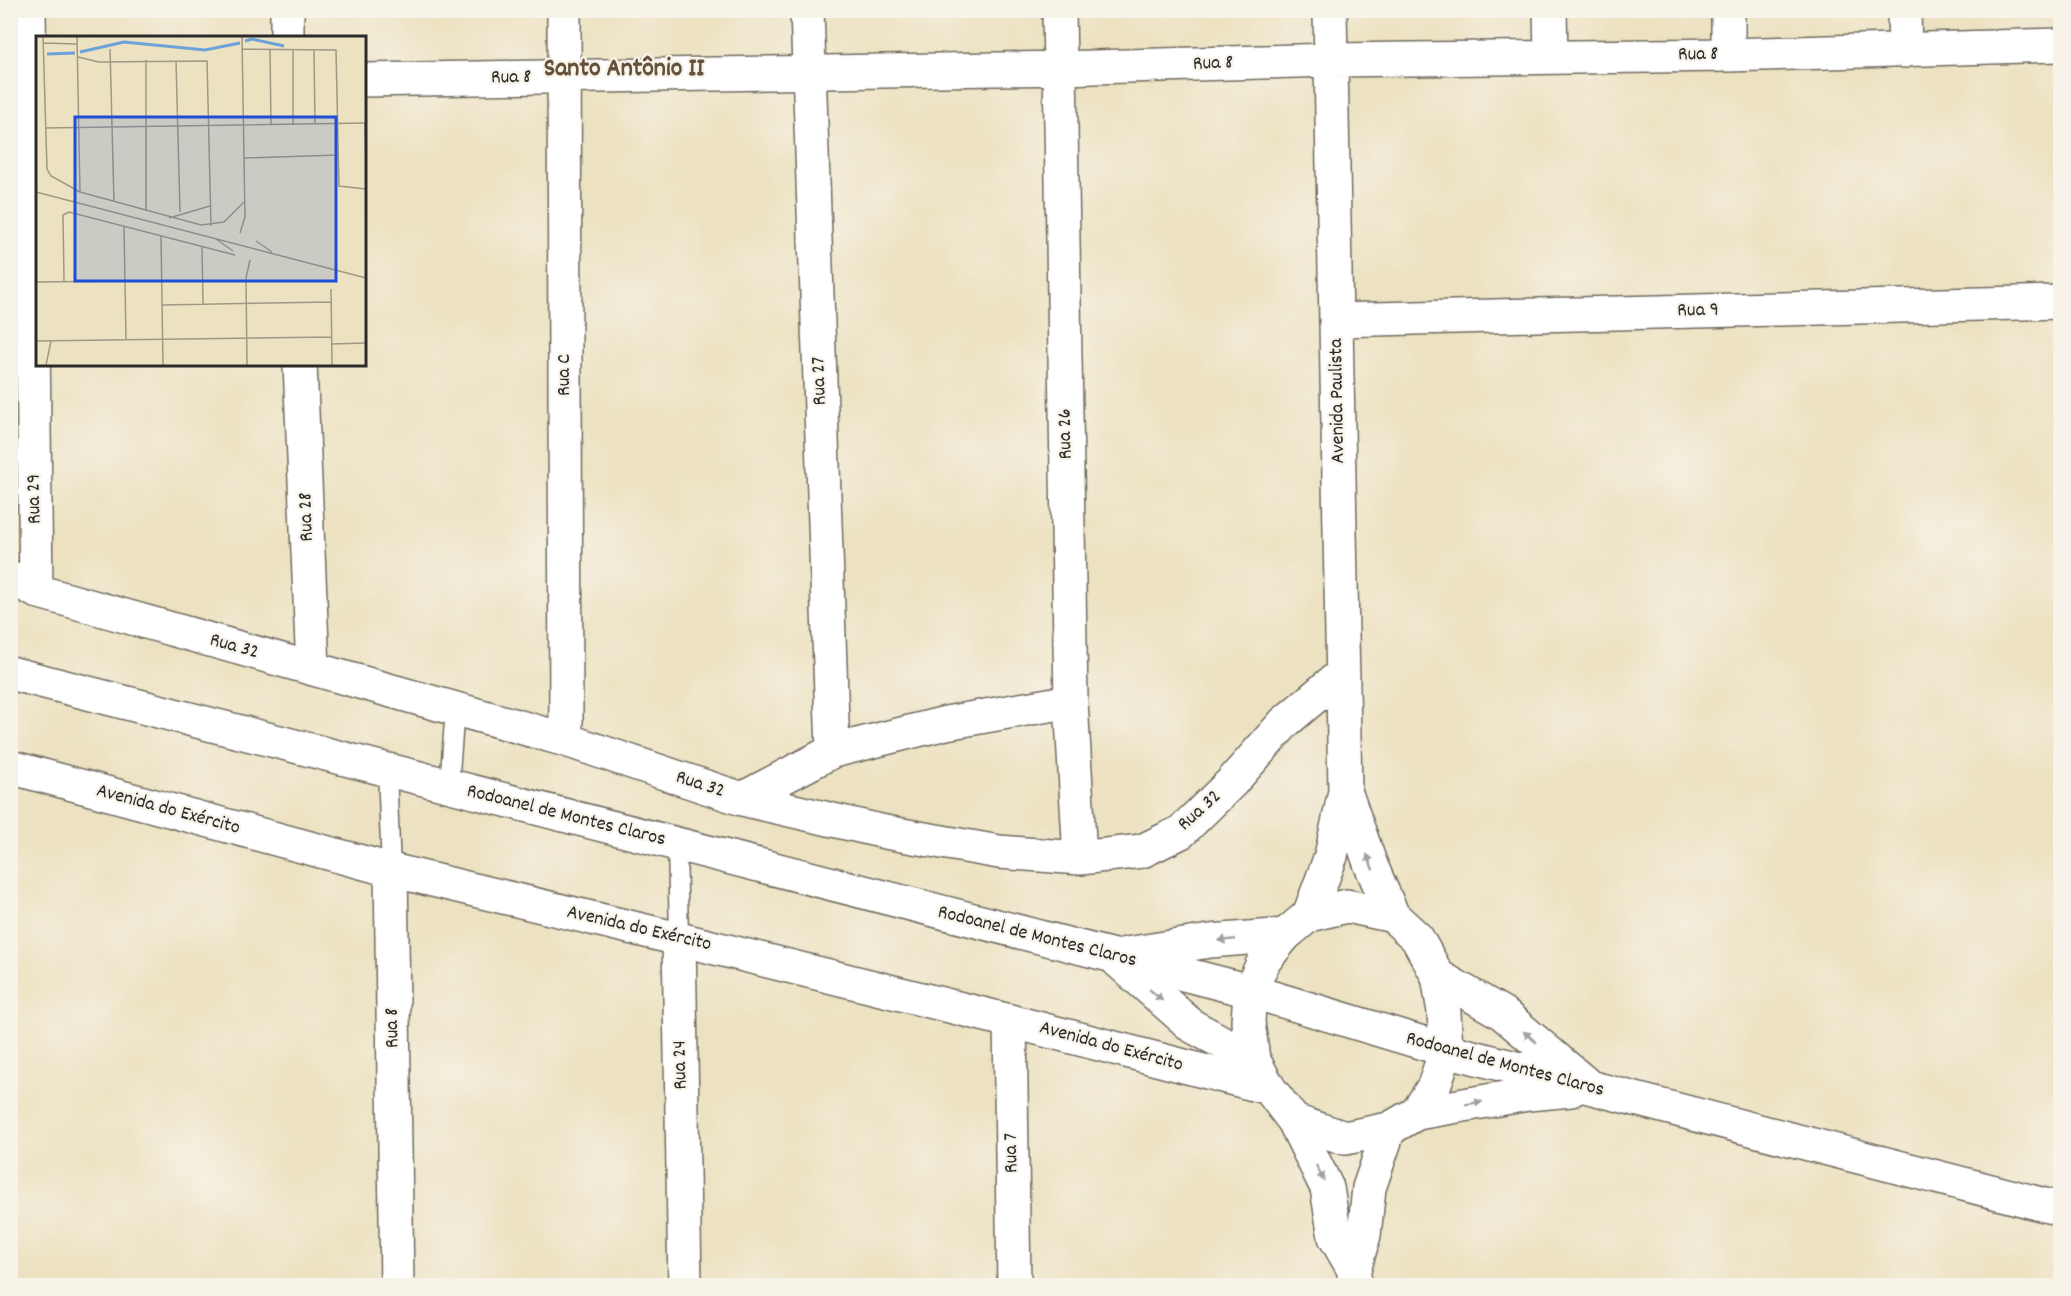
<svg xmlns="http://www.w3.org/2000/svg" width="2071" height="1296" viewBox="0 0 2071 1296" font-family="Dekko,sans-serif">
<rect width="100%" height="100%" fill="#f7f3e8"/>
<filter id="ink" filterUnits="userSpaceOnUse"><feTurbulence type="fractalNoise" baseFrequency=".0167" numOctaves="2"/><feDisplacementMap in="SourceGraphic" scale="12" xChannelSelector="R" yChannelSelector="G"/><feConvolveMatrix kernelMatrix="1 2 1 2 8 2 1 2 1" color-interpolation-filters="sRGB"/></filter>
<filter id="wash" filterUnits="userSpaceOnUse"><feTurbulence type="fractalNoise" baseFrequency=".008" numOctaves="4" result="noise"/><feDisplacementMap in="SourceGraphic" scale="24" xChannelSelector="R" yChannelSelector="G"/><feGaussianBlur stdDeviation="1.35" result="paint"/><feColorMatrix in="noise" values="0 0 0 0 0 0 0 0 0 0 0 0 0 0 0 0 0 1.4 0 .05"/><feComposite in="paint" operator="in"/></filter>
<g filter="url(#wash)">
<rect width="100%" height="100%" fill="#ece1c0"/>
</g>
<g filter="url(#ink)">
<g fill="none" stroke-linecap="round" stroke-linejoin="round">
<defs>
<path id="lane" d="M 387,770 L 391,870
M 449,785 L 455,709
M 677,844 L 679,939"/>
<path id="street" d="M 29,10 L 36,591
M 287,10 L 287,38
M 564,10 L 566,740
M 807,10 L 833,751
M 1059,10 L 1071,701 L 1080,858
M 1550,10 L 1551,57
M 1904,10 L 1905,51
M 1728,55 L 1728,10
M 364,80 L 1060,68 L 1331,60 L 1728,55 L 2060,45
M 1336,320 L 2060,302
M 300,364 L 313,669
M 10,577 L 36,591 L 566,740 L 742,799 L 885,832 L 999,852 L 1080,858 L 1142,851 L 1181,832 L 1231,783 L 1285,722 L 1343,673
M 10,767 L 391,870 L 679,939 L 1010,1021 L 1269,1088
M 1345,791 L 1370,863 L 1393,916
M 742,799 L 833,751 L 946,723 L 1071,701
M 391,870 L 397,1286
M 1347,906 L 1393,916 L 1417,938 L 1438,976 L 1444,1012 L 1446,1050 L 1434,1086 L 1417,1113 L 1389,1129 L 1345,1138 L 1294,1121 L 1269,1088 L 1253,1059 L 1248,1022 L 1250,991 L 1264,961 L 1285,935 L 1309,915 Z
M 1309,915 L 1331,856 L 1345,791 L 1330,10
M 679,939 L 685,1286
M 1010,1021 L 1014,1286
M 1294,1121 L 1327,1188 L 1335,1237 L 1354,1270
M 1354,1281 L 1354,1270 L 1364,1235 L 1369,1188 L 1389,1129"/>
<path id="secondary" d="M 10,673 L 1250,991 L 1446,1050 L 2060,1209
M 1126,954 L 1210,941 L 1285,935
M 1118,961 L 1192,1026 L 1253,1059
M 1438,976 L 1502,1013 L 1585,1083
M 1417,1113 L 1528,1094 L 1571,1090"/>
</defs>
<use href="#lane" stroke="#6f6b5f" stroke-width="21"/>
<use href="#street" stroke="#6f6b5f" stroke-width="36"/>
<use href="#secondary" stroke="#6f6b5f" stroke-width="36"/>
<use href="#lane" stroke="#fff" stroke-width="18"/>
<use href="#street" stroke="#fff" stroke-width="33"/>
<use href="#secondary" stroke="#fff" stroke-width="33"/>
</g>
<defs><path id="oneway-solid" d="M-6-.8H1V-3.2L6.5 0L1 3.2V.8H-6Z" transform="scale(1.5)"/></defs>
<g fill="#a0a0a0">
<use href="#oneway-solid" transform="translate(1370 862) rotate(-111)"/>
<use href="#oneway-solid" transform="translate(1227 940) rotate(175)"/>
<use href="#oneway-solid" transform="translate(1156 995) rotate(41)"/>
<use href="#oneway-solid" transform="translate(1530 1037) rotate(-140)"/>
<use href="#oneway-solid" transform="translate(1474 1103) rotate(-9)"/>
<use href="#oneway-solid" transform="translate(1320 1173) rotate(64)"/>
</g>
</g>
<g text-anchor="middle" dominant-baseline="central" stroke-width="4.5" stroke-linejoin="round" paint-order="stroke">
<g font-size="20" fill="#2b2b2b" stroke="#f7f3e8">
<text transform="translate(1698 55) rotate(-1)">Rua 8</text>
<text transform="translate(1213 64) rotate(-2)">Rua 8</text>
<text transform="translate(511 78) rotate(-1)">Rua 8</text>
<text transform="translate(1698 311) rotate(-1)">Rua 9</text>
<text transform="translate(565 375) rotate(-90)">Rua C</text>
<text transform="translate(820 381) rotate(-92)">Rua 27</text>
<text transform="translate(1338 401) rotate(-91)">Avenida Paulista</text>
<text transform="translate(1066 434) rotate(-91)">Rua 26</text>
<text transform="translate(35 499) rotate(-91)">Rua 29</text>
<text transform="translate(307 517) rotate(-92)">Rua 28</text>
<text transform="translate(234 647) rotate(16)">Rua 32</text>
<text transform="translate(700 785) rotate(18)">Rua 32</text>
<text transform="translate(168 810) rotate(15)">Avenida do Exército</text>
<text transform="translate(1200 811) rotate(-42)">Rua 32</text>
<text transform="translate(566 816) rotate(14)">Rodoanel de Montes Claros</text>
<text transform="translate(639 929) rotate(13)">Avenida do Exército</text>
<text transform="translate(1037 937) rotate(14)">Rodoanel de Montes Claros</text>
<text transform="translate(393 1028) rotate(-91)">Rua 8</text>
<text transform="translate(1111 1047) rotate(15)">Avenida do Exército</text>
<text transform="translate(681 1065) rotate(-91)">Rua 24</text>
<text transform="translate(1505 1065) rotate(15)">Rodoanel de Montes Claros</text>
<text transform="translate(1012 1153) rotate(-91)">Rua 7</text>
</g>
<g font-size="26" font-weight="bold" fill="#66513b" stroke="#f7f3e8">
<text x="624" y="69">Santo Antônio II</text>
</g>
</g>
<g transform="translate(36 36)">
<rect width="330" height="330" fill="#ece1c0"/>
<path fill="none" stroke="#6ca2da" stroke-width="3" d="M 209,5 L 216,3 L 248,10M 44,16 L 88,6 L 169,14 L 204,7M 11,18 L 39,17"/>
<path fill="none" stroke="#9f9884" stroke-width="1.5" d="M 7,1 L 11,133 L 15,140 L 44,156 L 165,189 L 188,186 L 208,166M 41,1 L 44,156M 7,7 L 41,8M 74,13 L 78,166M 206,13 L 300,14 L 303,150 L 330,153M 234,14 L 235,89M 278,14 L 279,88M 42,21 L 63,26 L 171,25 L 175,190M 110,24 L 110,175M 140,25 L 144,176M 329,87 L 330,130M 257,88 L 257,14M 9,92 L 330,87M 208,122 L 302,119M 0,156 L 330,242M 133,182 L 174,170M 88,191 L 90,304M 204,197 L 209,181 L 206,1M 125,200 L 127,329M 180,203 L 197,215M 220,205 L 236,216M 166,210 L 167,268M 0,246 L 89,245M 28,246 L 27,179 L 33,176 L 199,219M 295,253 L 296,329M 126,269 L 295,266M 0,305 L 296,301M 296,308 L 330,307M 10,329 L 15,305M 211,329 L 210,242 L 214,224"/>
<path fill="#1d4ed8" fill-opacity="0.15" stroke="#1d4ed8" stroke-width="3" d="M 39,81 L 300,81 L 300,245 L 39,245 Z"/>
<rect width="330" height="330" fill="none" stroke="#2b2b2b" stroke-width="3"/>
</g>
<rect width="2071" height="1296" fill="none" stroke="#f7f3e8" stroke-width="36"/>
</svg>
